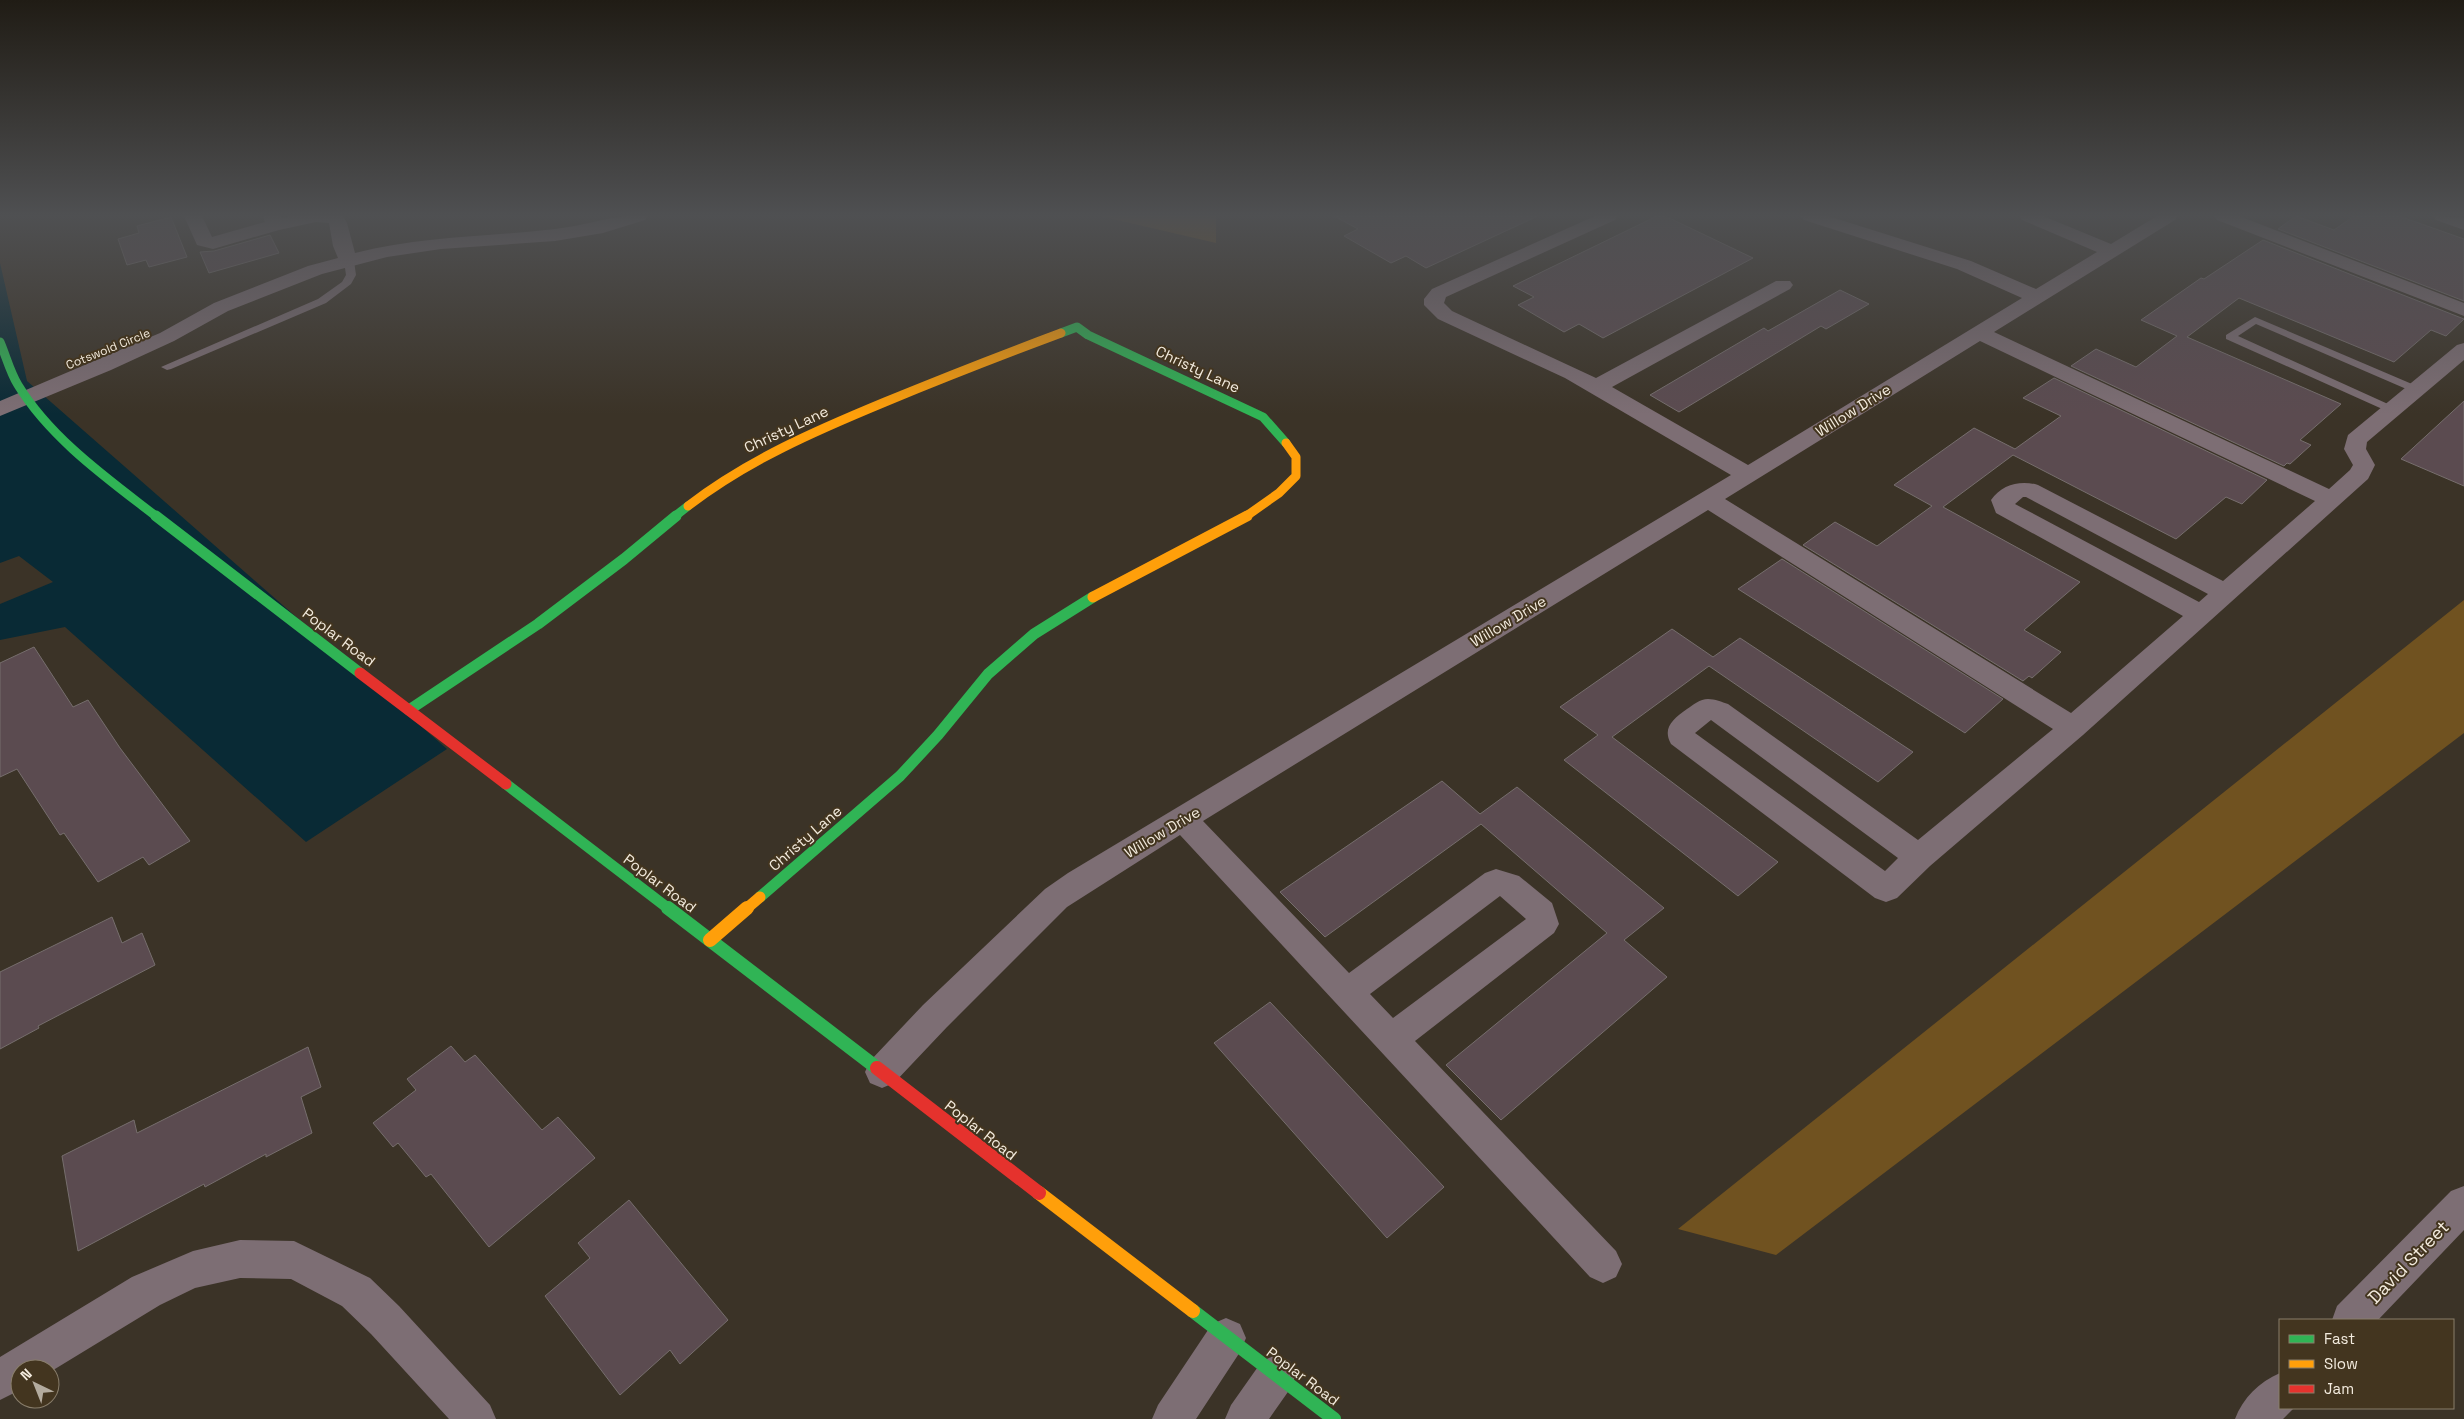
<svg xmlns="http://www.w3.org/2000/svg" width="2464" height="1419" viewBox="0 0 2464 1419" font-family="'Space Grotesk',sans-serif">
<rect width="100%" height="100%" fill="#3b3327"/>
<path fill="#705220" d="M 1100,216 L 1216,216 L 1216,243 Z
M 2464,600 L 2464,733 L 1776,1255 L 1678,1229 Z"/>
<path fill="#092a35" d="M 0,263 L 27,381 L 447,749 L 306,842 L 65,627 L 0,640 L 0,604 L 53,582 L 19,556 L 0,563 Z"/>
<path fill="#5b4b50" stroke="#766e6d" d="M 1334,216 L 1538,216 L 1426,268 L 1406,256 L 1391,263 L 1344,236 L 1358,229 Z
M 1657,216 L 1665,216 L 1753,258 L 1603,338 L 1579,324 L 1564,332 L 1518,305 L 1534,297 L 1513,286 Z
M 2296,216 L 2334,230 L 2354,216 L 2399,216 L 2464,239 L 2464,301 L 2278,229 Z
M 171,217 L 187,257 L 149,267 L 146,260 L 127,265 L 118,239 L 139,233 L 137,226 Z
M 270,235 L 279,253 L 209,273 L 200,252 L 214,251 Z
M 2263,240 L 2464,319 L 2446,336 L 2431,330 L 2394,362 L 2239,298 L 2187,337 L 2341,404 L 2300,440 L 2311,445 L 2290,464 L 2287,463 L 2284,466 L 2071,366 L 2096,349 L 2136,367 L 2177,336 L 2141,320 L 2201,278 L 2204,279 Z
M 1840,290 L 1869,304 L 1826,329 L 1821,326 L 1679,412 L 1650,395 L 1764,328 L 1768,331 Z
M 2054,378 L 2267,480 L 2242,504 L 2226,497 L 2176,539 L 2013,455 L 1943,507 L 2080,582 L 2024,630 L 2061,652 L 2032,678 L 2029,676 L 2023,681 L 1803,545 L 1835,522 L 1877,546 L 1932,506 L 1894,485 L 1974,428 L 2015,449 L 2061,416 L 2023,398 Z
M 2464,401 L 2464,486 L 2401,459 Z
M 1782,559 L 2003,699 L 1965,733 L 1738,589 Z
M 1672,629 L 1713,657 L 1740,638 L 1913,752 L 1878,782 L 1709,666 L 1612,737 L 1778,862 L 1738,896 L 1564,760 L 1598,735 L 1560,707 Z
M 34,647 L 73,707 L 88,700 L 120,748 L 190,841 L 149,865 L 143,857 L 98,882 L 64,833 L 60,835 L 17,769 L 0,777 L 0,663 Z
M 1442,781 L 1480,814 L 1517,787 L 1664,908 L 1624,940 L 1667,977 L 1501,1120 L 1446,1065 L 1607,933 L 1481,824 L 1325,937 L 1280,892 Z
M 112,917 L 122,943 L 142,933 L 155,965 L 38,1026 L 39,1028 L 0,1049 L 0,972 Z
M 1270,1002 L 1444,1187 L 1387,1238 L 1214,1043 Z
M 451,1046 L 465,1062 L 475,1055 L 542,1130 L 558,1117 L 595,1158 L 489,1247 L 431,1174 L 426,1177 L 398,1143 L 393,1147 L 373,1123 L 416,1090 L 407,1079 Z
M 308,1047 L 321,1087 L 301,1097 L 312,1133 L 266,1157 L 266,1154 L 205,1187 L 204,1184 L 78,1251 L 62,1156 L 134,1120 L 137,1133 Z
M 629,1200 L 728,1320 L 680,1364 L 670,1350 L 620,1395 L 545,1296 L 590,1258 L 578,1243 Z"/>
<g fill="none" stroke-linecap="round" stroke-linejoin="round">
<path fill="#7d6e74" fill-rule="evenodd" d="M 349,258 L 354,261 L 356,275 L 351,284 L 326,303 L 171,369 L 167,370 L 161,367 L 318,299 L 342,282 L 346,275 L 344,261 Z
M 2255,317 L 2419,387 L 2421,389 L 2415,393 L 2411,391 L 2256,324 L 2238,336 L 2399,409 L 2393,413 L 2389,412 L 2226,339 L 2226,335 Z"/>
<path fill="#7d6e74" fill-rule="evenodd" d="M 184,216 L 202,216 L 212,237 L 265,222 L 263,216 L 281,216 L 282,218 L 292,216 L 343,216 L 347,223 L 355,253 C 421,236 487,237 555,229 C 586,226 617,213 648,216 L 645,220 L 603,233 L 555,241 L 441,249 L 387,257 L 322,274 L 228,311 L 174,341 L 111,370 L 0,416 L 0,401 L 160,333 L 214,303 L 308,266 L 338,258 L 333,246 L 329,223 L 316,222 L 279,230 L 213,249 L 197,245 Z
M 1595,216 L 1618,216 L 1615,220 L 1446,297 L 1444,303 L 1452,311 L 1596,378 L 1776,281 L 1790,281 L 1793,285 L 1790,289 L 1612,387 L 1748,465 L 2022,298 L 1957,269 L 1804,220 L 1801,216 L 1828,216 L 1971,261 L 2036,289 L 2097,252 L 2022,220 L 2019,216 L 2043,216 L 2111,244 L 2157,216 L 2178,216 L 2175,220 L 1994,332 L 2329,489 L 2350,470 L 2353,465 L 2344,449 L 2348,435 L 2457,345 L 2464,343 L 2464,360 L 2367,442 L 2366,449 L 2375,465 L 2368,479 L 2083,735 L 1930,866 L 1897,898 L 1886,902 L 1875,898 L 1671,744 C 1662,728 1673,719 1687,709 C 1693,705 1700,699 1708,699 C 1715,699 1722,702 1728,704 L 1918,840 L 2053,729 L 1708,510 L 1203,821 L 1349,973 L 1485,873 L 1496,869 L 1519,876 L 1552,903 L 1559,924 L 1554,933 L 1415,1041 L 1616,1251 L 1622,1264 L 1616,1277 L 1603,1283 L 1590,1277 L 1180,835 L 1067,907 L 947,1027 L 894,1083 L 882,1088 L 870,1083 L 865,1072 L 870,1061 L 923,1005 L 1045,889 L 1068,873 L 1731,475 L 1565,378 L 1438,319 L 1424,305 L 1424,299 L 1432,289 ZM 1980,341 L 2315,501 L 2223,581 L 2038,485 C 2021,480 2002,484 1991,500 L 1996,513 L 2183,616 L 2071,713 L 1725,499 ZM 2023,497 L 2026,497 L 2208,594 L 2199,602 L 2015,504 ZM 1711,720 L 1898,858 L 1885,871 L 1695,733 ZM 1500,896 L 1526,919 L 1393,1018 L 1370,994 Z
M 2214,216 L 2239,216 L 2464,303 L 2464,316 L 2217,220 Z
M 2433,216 L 2464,218 L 2464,230 L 2436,220 Z
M 2464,1186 L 2464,1230 L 2378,1320 L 2332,1320 L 2337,1306 L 2451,1191 Z
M 240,1240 L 294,1241 L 370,1278 L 399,1306 L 490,1405 L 496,1419 L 449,1419 L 371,1334 L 342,1306 L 291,1279 L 240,1278 L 195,1288 L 160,1305 L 50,1372 L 50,1369 L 20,1369 L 20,1390 L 0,1400 L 0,1357 L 132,1277 L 193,1251 Z
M 1226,1318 L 1240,1324 L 1246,1338 L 1240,1352 L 1196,1419 L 1152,1419 L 1158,1405 L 1212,1324 Z
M 1276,1355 L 1290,1361 L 1296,1375 L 1290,1389 L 1269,1419 L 1225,1419 L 1231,1405 L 1262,1361 Z
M 2280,1373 L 2280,1408 L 2294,1408 L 2283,1419 L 2235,1419 C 2243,1398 2259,1382 2280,1373 Z"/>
<path stroke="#30b455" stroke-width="9" d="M 1061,333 L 1077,327 L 1088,335 L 1263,417 L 1286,443
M 0,342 C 6,356 10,372 18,385 C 51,439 108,479 157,517
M 674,517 L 688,506"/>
<path stroke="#30b455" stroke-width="11" d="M 156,516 L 360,673
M 409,710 L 538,624 L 624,559 L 676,516
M 506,784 L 669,909
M 760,897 L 900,776 L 938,735 L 988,674 L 1034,634 L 1093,597"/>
<path stroke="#30b455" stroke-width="14" d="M 668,908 L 877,1068
M 1193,1311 L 1334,1419"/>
<path stroke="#ff9f0a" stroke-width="9" d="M 688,506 C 748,460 815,431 885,402 C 943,378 1002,355 1061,333
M 1245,517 L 1279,493 L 1296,476 L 1296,457 L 1286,443"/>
<path stroke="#ff9f0a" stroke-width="11" d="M 1093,597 L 1247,516
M 746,909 L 760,897"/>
<path stroke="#ff9f0a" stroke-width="14" d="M 710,940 L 747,908
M 1039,1193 L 1193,1311"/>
<path stroke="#e5322d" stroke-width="11" d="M 360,673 L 506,784"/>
<path stroke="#e5322d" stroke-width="14" d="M 877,1068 L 1039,1193"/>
</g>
<linearGradient id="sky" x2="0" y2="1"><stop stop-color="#201c15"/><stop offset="0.52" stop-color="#4f5052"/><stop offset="1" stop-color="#4f5052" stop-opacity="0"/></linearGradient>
<rect width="2464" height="414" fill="url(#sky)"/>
<g text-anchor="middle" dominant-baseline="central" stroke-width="4" stroke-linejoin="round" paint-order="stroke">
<g font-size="12" fill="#f3ebde" stroke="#43351f">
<text transform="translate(108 349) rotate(-22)">Cotswold Circle</text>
</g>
<g font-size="15" fill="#f3ebde" stroke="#43351f">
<text transform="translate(1198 369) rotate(25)">Christy Lane</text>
<text transform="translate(1853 410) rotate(-32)">Willow Drive</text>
<text transform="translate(786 429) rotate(-25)">Christy Lane</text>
<text transform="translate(1508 621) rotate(-31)">Willow Drive</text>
<text transform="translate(339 637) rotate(37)">Poplar Road</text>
<text transform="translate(1162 832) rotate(-31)">Willow Drive</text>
<text transform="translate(805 838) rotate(-41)">Christy Lane</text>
<text transform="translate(660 883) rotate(37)">Poplar Road</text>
<text transform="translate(981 1130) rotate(38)">Poplar Road</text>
<text transform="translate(1303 1376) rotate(37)">Poplar Road</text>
</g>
<g font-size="18" fill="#f3ebde" stroke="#43351f">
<text transform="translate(2408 1262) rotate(-46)">David Street</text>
</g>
</g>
<rect x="2279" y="1319" width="175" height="90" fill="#43351f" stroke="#897e6b"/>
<rect x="2289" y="1335" width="25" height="8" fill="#30b455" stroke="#897e6b"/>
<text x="2324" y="1344" font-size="15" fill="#f3ebde">Fast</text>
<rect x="2289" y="1360" width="25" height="8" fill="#ff9f0a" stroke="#897e6b"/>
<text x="2324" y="1369" font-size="15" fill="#f3ebde">Slow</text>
<rect x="2289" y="1385" width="25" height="8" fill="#e5322d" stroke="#897e6b"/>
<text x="2324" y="1394" font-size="15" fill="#f3ebde">Jam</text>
<g transform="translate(35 1384) rotate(317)"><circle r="24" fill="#43351f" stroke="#897e6b"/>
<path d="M0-4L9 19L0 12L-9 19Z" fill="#b3ab9e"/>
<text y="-8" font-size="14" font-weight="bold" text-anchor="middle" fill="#f3ebde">N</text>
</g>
</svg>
